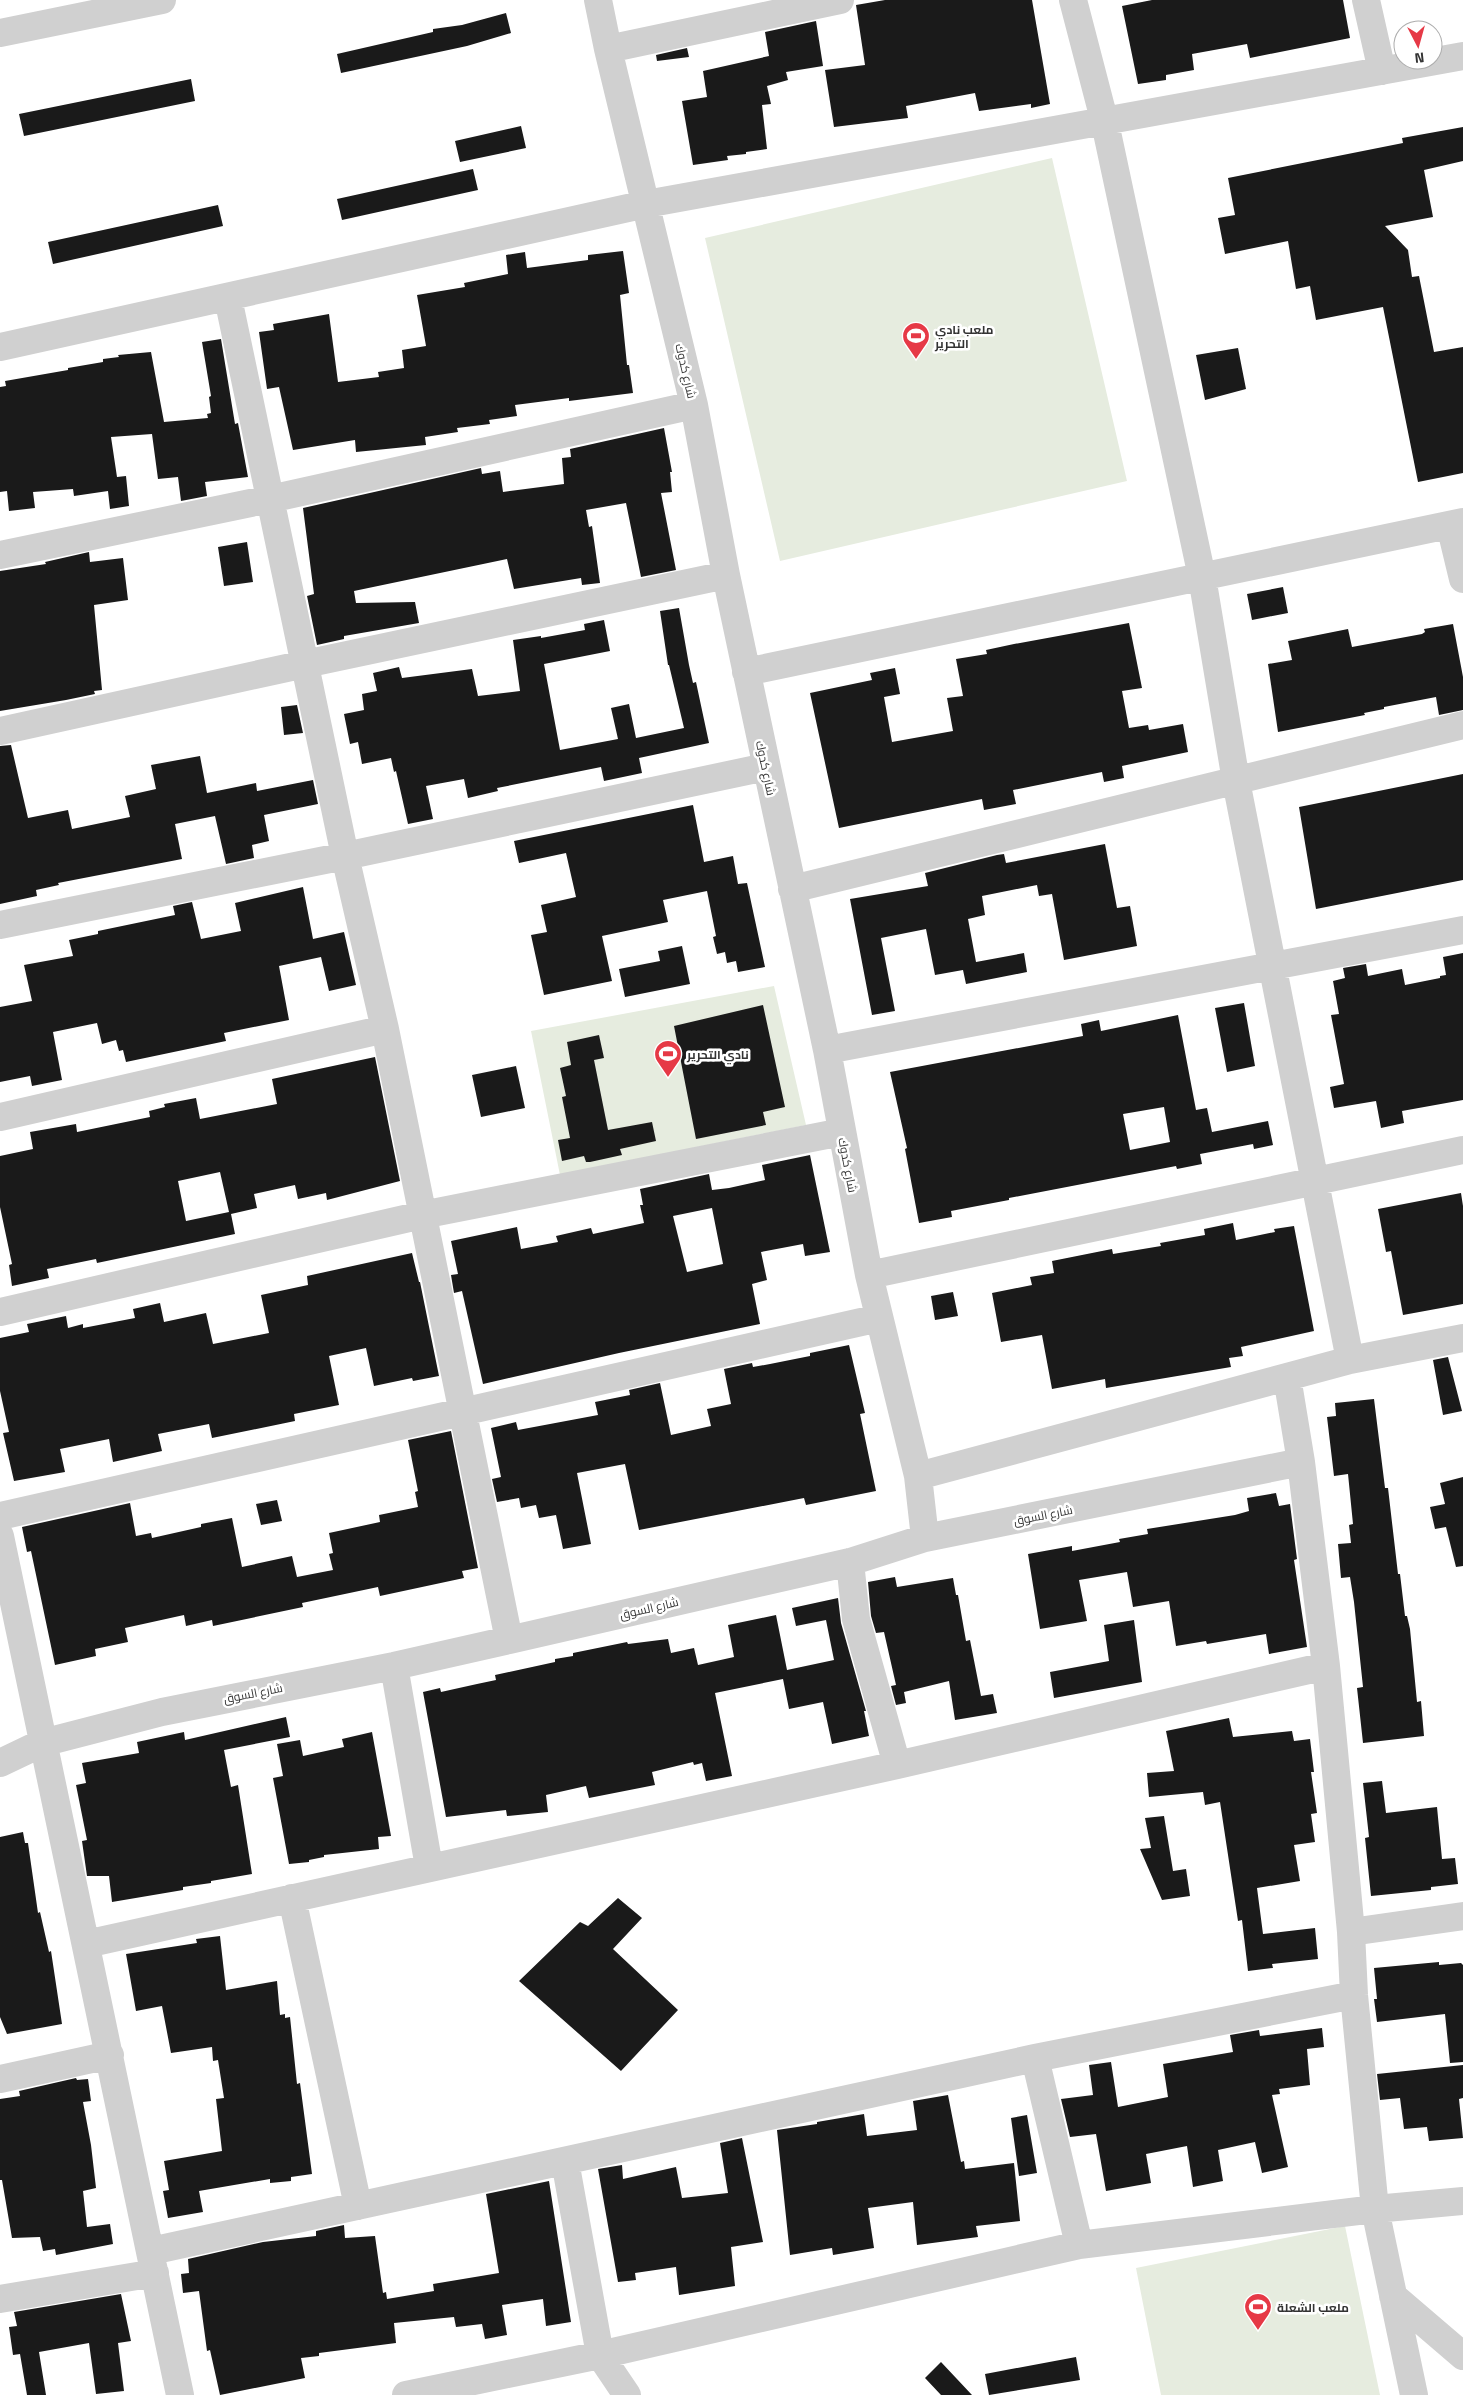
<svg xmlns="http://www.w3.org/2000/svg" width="1463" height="2395" viewBox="0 0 1463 2395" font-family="'Titillium Web',Cairo,sans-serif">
<rect width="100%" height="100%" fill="#fff"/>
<path fill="#e6ecdf" d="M 1052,158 L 1127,481 L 780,561 L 705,238 Z
M 774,986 L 806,1125 L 560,1175 L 531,1031 Z
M 1345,2226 L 1380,2395 L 1161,2395 L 1136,2268 Z"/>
<path fill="#1a1a1a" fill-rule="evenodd" d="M 885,0 L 1032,0 L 1050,104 L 1031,108 L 1031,104 L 979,111 L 975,93 L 906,106 L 908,118 L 834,127 L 825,70 L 865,65 L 856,5 Z
M 1152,0 L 1343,0 L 1350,38 L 1250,58 L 1247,44 L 1192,54 L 1194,70 L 1166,75 L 1166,80 L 1138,84 L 1122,6 Z
M 506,13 L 511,33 L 467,46 L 341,73 L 337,54 L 433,32 L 433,29 L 462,25 Z
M 816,21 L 823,66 L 786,72 L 788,80 L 767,86 L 771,104 L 762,105 L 767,149 L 746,152 L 746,154 L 727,156 L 728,160 L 693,165 L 682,101 L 707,97 L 703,71 L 769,56 L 765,32 Z
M 687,48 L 689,57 L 657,61 L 656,55 Z
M 191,79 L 195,101 L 24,136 L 19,114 Z
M 521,126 L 526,148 L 460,162 L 455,141 Z
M 1463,127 L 1463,161 L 1424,170 L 1433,217 L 1385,226 L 1408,250 L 1412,277 L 1419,276 L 1434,352 L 1463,347 L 1463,473 L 1418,482 L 1383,307 L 1316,320 L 1310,286 L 1296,289 L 1288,241 L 1225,254 L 1218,218 L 1235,215 L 1228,178 L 1403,143 L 1402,138 Z
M 473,169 L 478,190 L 342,220 L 337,199 Z
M 218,205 L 223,226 L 53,264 L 48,242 Z
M 623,251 L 629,293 L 620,295 L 627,365 L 629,365 L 633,393 L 569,401 L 569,398 L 515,405 L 517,416 L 489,420 L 490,424 L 457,428 L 458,432 L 425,437 L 426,445 L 356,452 L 355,440 L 293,450 L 279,387 L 267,389 L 259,332 L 274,330 L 273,324 L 329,314 L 338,382 L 379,377 L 378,372 L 404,368 L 402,350 L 426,346 L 417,295 L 465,287 L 464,283 L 508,274 L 506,255 L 525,252 L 527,268 L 588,260 L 588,255 Z
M 221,339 L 235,424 L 238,423 L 248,477 L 205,482 L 207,496 L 181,501 L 178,477 L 158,479 L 152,434 L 111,437 L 117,477 L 126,476 L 129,506 L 110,509 L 108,491 L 74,496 L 73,489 L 33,492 L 35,508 L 9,511 L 7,491 L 0,492 L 0,387 L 6,386 L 5,381 L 68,370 L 68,368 L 103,362 L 103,359 L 119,357 L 118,355 L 151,352 L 164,422 L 208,418 L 207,414 L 211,413 L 209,397 L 211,396 L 202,342 Z
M 1238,348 L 1246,389 L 1205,400 L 1196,355 Z
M 664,428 L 672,472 L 670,472 L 672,492 L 661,493 L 676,570 L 641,577 L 626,503 L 586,510 L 589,527 L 592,526 L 600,583 L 582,585 L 581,578 L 514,589 L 507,559 L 354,591 L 356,603 L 415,602 L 419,623 L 344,636 L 344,639 L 317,645 L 307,596 L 314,594 L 303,508 L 481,468 L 482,474 L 500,471 L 503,492 L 564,484 L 562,458 L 571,457 L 570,449 Z
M 247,542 L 253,582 L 224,586 L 218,547 Z
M 89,552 L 90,562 L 123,558 L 128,600 L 94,605 L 102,690 L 94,691 L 95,694 L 66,700 L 0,711 L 0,571 L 46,564 L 45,562 Z
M 1283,587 L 1288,613 L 1252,620 L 1247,594 Z
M 679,608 L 689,665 L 693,683 L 696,682 L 709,743 L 639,758 L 642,773 L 604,781 L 601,767 L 497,788 L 498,791 L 468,798 L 464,779 L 426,786 L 433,819 L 408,824 L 396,771 L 394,772 L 391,758 L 362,764 L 358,742 L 350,744 L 344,714 L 364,710 L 362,694 L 377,691 L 373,673 L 399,667 L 402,678 L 472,669 L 478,696 L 520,691 L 513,640 L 541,636 L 541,638 L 585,630 L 584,624 L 604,620 L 610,651 L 544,664 L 560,750 L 618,739 L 611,708 L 629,704 L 636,738 L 684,728 L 669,665 L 668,665 L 660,611 Z
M 1129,623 L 1142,688 L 1122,691 L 1129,728 L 1148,725 L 1149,730 L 1183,724 L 1188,752 L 1122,766 L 1124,778 L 1104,782 L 1102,772 L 1013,790 L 1016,804 L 984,810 L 982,799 L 839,828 L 810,693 L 872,680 L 870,673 L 895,668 L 900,694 L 884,697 L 892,742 L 953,731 L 947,698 L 963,696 L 956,659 L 987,654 L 986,650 L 1014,644 Z
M 1453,624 L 1463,677 L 1463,710 L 1439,715 L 1436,697 L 1384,707 L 1384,709 L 1364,713 L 1365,715 L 1278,732 L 1268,664 L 1292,660 L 1288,641 L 1348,629 L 1352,647 L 1422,634 L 1425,632 L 1424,629 Z
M 297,705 L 303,733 L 284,735 L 281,707 Z
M 11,745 L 28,818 L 68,810 L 72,829 L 130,817 L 125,796 L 156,789 L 151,765 L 200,756 L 207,793 L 256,783 L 257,791 L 313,780 L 318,804 L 264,815 L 269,841 L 252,845 L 254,858 L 226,864 L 215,816 L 175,824 L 182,859 L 58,883 L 59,885 L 36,890 L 37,896 L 0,904 L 0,746 Z
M 1463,774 L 1463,880 L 1316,909 L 1299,807 Z
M 693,805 L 704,862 L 733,856 L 738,884 L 747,883 L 765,967 L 738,972 L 736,961 L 727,963 L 725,952 L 717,954 L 713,937 L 716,936 L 707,891 L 663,900 L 668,922 L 602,936 L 612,981 L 544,995 L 531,935 L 547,932 L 541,905 L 576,897 L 566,853 L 519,863 L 514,841 Z
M 1105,844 L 1117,908 L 1130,906 L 1137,946 L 1064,960 L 1052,894 L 1039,896 L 1037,885 L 982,896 L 985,915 L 968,919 L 976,962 L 1024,953 L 1027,972 L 966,984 L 963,970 L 935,975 L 926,929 L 881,938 L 895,1011 L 872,1015 L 850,899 L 928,886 L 925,873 L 997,855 L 1004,854 L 1006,863 Z
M 303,887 L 313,939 L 344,932 L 356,985 L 329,991 L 321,957 L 279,966 L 289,1020 L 224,1033 L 226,1041 L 126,1062 L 123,1050 L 119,1051 L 116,1040 L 102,1044 L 97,1023 L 53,1032 L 62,1080 L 32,1086 L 30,1076 L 0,1082 L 0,1007 L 32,1001 L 24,965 L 73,956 L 69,940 L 98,934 L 98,931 L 175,915 L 173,906 L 192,902 L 201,939 L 241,931 L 235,903 Z
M 682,946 L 690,984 L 625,997 L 619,969 L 660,961 L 658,951 Z
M 1463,953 L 1463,1100 L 1402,1111 L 1404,1123 L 1381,1128 L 1376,1101 L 1334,1108 L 1330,1087 L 1344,1084 L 1331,1015 L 1339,1014 L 1333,981 L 1345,978 L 1343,968 L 1366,964 L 1368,976 L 1402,969 L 1405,985 L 1440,978 L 1440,976 L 1446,975 L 1443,957 Z
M 1244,1003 L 1255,1066 L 1227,1072 L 1215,1008 Z
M 763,1005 L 785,1107 L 763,1112 L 766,1125 L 696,1139 L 674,1026 Z
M 1178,1015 L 1196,1110 L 1207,1108 L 1212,1132 L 1268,1121 L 1273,1145 L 1254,1149 L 1253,1144 L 1200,1154 L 1202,1164 L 1177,1169 L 1176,1166 L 1009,1198 L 1009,1200 L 951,1211 L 952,1217 L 919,1223 L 905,1149 L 907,1148 L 890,1072 L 1083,1036 L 1081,1024 L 1099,1020 L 1101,1031 ZM 1164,1107 L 1170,1142 L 1130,1150 L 1123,1114 Z
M 599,1035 L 604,1058 L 594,1060 L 608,1130 L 652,1122 L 656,1141 L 620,1149 L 622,1155 L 590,1162 L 586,1162 L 584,1156 L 562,1161 L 558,1140 L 570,1138 L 562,1097 L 566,1096 L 560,1068 L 571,1065 L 567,1042 Z
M 375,1057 L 400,1181 L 327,1200 L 326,1193 L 298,1199 L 295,1185 L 254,1194 L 257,1208 L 231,1214 L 235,1234 L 97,1263 L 96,1259 L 47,1269 L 49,1278 L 12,1286 L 9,1265 L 12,1264 L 0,1207 L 0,1156 L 33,1149 L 30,1132 L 76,1124 L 77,1132 L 150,1117 L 149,1111 L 165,1107 L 164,1104 L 196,1098 L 200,1119 L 277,1104 L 272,1079 ZM 220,1172 L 229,1212 L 186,1221 L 178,1181 Z
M 516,1066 L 525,1108 L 481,1117 L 472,1075 Z
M 810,1155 L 830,1252 L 805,1256 L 803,1244 L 761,1252 L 767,1280 L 752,1284 L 760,1324 L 619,1353 L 483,1384 L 462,1291 L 454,1293 L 451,1275 L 458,1274 L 451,1241 L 517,1227 L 521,1249 L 558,1242 L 556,1236 L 591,1228 L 593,1234 L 644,1223 L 640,1205 L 643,1205 L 640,1189 L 709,1174 L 712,1190 L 729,1188 L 765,1180 L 762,1165 ZM 712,1208 L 723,1264 L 687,1272 L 673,1216 Z
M 1461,1193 L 1463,1206 L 1463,1304 L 1403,1315 L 1391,1251 L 1386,1252 L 1378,1209 Z
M 1233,1223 L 1236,1240 L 1275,1232 L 1274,1229 L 1294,1226 L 1314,1331 L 1241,1347 L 1243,1356 L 1229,1358 L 1231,1367 L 1106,1388 L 1105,1379 L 1052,1389 L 1042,1335 L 1001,1342 L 992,1293 L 1032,1285 L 1030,1277 L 1054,1273 L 1052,1261 L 1112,1249 L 1113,1254 L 1161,1246 L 1160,1243 L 1205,1235 L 1204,1229 Z
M 412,1253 L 419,1282 L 420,1282 L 439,1376 L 413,1381 L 412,1378 L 374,1386 L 366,1348 L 329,1356 L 339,1405 L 294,1414 L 295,1421 L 212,1438 L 209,1424 L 158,1434 L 162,1451 L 113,1462 L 109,1439 L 60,1449 L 65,1472 L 14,1481 L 3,1433 L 9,1432 L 0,1391 L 0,1338 L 29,1332 L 27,1324 L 66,1316 L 68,1328 L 83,1324 L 83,1328 L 135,1318 L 133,1309 L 160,1303 L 164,1322 L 206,1313 L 213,1344 L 269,1333 L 261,1295 L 308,1285 L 307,1276 Z
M 953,1292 L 958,1316 L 935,1320 L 931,1296 Z
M 849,1345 L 865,1413 L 860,1414 L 876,1491 L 806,1505 L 804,1498 L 639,1530 L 625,1464 L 577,1473 L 591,1544 L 563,1549 L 556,1515 L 539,1518 L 536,1505 L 521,1508 L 519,1498 L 497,1502 L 492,1479 L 501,1477 L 491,1428 L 516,1422 L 518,1430 L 598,1415 L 595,1402 L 630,1395 L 629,1390 L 660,1383 L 671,1435 L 711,1426 L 707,1409 L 731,1404 L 724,1369 L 752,1363 L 753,1367 L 770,1364 L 810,1356 L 810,1353 Z
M 1448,1357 L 1462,1411 L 1443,1415 L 1433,1360 Z
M 1374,1399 L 1385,1488 L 1388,1488 L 1398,1574 L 1400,1574 L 1405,1616 L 1407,1616 L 1410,1629 L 1417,1702 L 1421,1701 L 1424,1736 L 1363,1743 L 1357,1688 L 1363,1687 L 1354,1602 L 1350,1577 L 1341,1578 L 1338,1544 L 1351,1543 L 1349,1525 L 1353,1524 L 1348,1474 L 1334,1476 L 1327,1417 L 1336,1416 L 1335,1403 Z
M 451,1431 L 478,1568 L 462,1571 L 464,1578 L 380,1596 L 378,1587 L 302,1603 L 303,1607 L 213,1626 L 212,1620 L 186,1626 L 184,1615 L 125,1628 L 128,1642 L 95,1649 L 96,1656 L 55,1665 L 31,1551 L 27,1552 L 22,1527 L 130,1503 L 136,1536 L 151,1533 L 152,1538 L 201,1527 L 201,1524 L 232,1518 L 242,1567 L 292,1556 L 297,1577 L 333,1570 L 329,1554 L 333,1553 L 329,1533 L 380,1522 L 379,1515 L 418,1507 L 415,1492 L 418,1491 L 408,1440 Z
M 1463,1477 L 1463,1566 L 1456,1567 L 1446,1527 L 1435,1529 L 1430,1507 L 1445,1504 L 1440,1483 Z
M 1276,1493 L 1279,1506 L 1290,1504 L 1297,1559 L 1294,1560 L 1307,1647 L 1269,1654 L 1266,1634 L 1207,1644 L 1206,1641 L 1176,1646 L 1169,1601 L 1133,1607 L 1127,1572 L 1079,1580 L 1087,1621 L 1040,1629 L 1028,1554 L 1072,1546 L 1072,1551 L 1120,1542 L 1119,1539 L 1148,1534 L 1147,1529 L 1235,1515 L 1249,1511 L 1247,1498 Z
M 277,1500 L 282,1521 L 261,1525 L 256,1504 Z
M 895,1577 L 897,1587 L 953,1578 L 956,1595 L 958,1595 L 966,1641 L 970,1640 L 981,1696 L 993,1694 L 997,1713 L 955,1720 L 949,1681 L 904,1692 L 906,1703 L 896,1705 L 891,1686 L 896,1685 L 884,1632 L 876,1633 L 871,1616 L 868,1582 Z
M 838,1598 L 841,1623 L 866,1711 L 864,1711 L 869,1736 L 832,1744 L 823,1702 L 789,1709 L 783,1679 L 715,1693 L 732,1776 L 706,1781 L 702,1763 L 694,1765 L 693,1762 L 652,1772 L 655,1785 L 589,1798 L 586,1786 L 546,1795 L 548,1812 L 507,1816 L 506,1810 L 446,1817 L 423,1692 L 440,1688 L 441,1692 L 477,1684 L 496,1680 L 495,1675 L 555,1662 L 555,1659 L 573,1656 L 573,1653 L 627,1642 L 628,1644 L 668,1639 L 671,1653 L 694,1648 L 698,1665 L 734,1657 L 728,1625 L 776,1615 L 787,1670 L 834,1660 L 826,1620 L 796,1626 L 792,1608 Z
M 1134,1620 L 1142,1682 L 1054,1698 L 1050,1672 L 1109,1661 L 1104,1625 Z
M 286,1717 L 290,1737 L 224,1750 L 231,1787 L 238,1785 L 252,1874 L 211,1881 L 211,1883 L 183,1887 L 183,1890 L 112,1902 L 109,1876 L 87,1876 L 82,1841 L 87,1840 L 76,1785 L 86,1783 L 82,1763 L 139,1753 L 137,1742 L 184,1732 L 185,1740 Z
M 1229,1718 L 1233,1737 L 1292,1731 L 1294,1741 L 1310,1739 L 1314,1772 L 1311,1772 L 1317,1813 L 1311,1814 L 1315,1842 L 1294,1845 L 1300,1881 L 1257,1888 L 1263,1934 L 1315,1928 L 1318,1959 L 1272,1964 L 1273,1968 L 1248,1971 L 1242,1920 L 1238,1921 L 1220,1802 L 1205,1805 L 1203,1792 L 1149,1797 L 1147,1773 L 1174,1771 L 1166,1731 Z
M 372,1732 L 391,1836 L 378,1837 L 379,1849 L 324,1855 L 324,1857 L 309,1860 L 309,1862 L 289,1864 L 273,1778 L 283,1776 L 277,1744 L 300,1740 L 303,1756 L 344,1747 L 342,1739 Z
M 1382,1781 L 1386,1813 L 1437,1807 L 1442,1859 L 1455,1858 L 1458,1884 L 1431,1887 L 1431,1890 L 1371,1896 L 1365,1838 L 1369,1837 L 1363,1783 Z
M 1164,1816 L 1173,1871 L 1186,1869 L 1190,1896 L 1162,1900 L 1140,1849 L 1151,1848 L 1145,1818 Z
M 23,1832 L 25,1843 L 28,1843 L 38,1913 L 40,1912 L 49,1952 L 51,1951 L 62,2024 L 7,2034 L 0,2017 L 0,1837 Z
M 618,1898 L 642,1918 L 613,1949 L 678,2010 L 621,2071 L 519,1981 L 580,1922 L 588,1926 Z
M 220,1936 L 226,1990 L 277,1981 L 280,2015 L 285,2014 L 285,2018 L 290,2017 L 297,2084 L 300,2083 L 312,2174 L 291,2177 L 291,2181 L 270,2183 L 270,2179 L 199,2191 L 203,2212 L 168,2218 L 163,2191 L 169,2190 L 164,2161 L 222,2151 L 216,2099 L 224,2098 L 218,2060 L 213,2061 L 212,2047 L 171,2053 L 162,2006 L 136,2011 L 126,1954 L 197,1943 L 196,1939 Z
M 1439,1962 L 1439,1965 L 1461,1963 L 1463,1965 L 1463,2062 L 1450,2063 L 1445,2014 L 1377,2022 L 1374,1999 L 1377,1999 L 1374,1968 Z
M 1322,2028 L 1324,2047 L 1307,2049 L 1310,2085 L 1279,2089 L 1280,2094 L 1272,2095 L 1288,2167 L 1262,2173 L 1255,2142 L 1218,2150 L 1223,2181 L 1193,2187 L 1187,2146 L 1146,2154 L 1151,2183 L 1106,2191 L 1096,2134 L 1070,2137 L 1061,2099 L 1093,2095 L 1089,2065 L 1111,2062 L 1118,2107 L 1168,2097 L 1163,2064 L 1233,2052 L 1230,2035 L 1259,2030 L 1260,2036 Z
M 1463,2065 L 1463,2098 L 1459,2099 L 1463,2138 L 1429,2141 L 1427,2127 L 1404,2129 L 1400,2098 L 1380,2100 L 1377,2074 Z
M 76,2078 L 77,2080 L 88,2079 L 91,2101 L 83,2102 L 91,2145 L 96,2188 L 83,2191 L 87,2227 L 110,2224 L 113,2244 L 56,2255 L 55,2249 L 43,2251 L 40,2237 L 12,2238 L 2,2180 L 0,2180 L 0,2099 L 20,2096 L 19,2091 Z
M 948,2095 L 961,2162 L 964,2161 L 965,2169 L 1014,2163 L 1020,2221 L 976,2226 L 978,2237 L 917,2245 L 913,2202 L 868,2208 L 874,2248 L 833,2255 L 832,2248 L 790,2255 L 777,2130 L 817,2124 L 817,2122 L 864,2114 L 867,2136 L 917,2130 L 913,2101 Z
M 1027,2115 L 1037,2173 L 1019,2176 L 1011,2118 Z
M 742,2138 L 763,2242 L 731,2247 L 735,2286 L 679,2295 L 676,2267 L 635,2273 L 636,2280 L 618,2282 L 598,2169 L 622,2165 L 623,2179 L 676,2167 L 682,2198 L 728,2193 L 720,2143 Z
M 549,2181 L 571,2322 L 546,2326 L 543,2299 L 502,2305 L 507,2335 L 485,2339 L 482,2324 L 456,2327 L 454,2317 L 394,2323 L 396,2343 L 319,2353 L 319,2356 L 301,2358 L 305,2378 L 220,2395 L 210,2350 L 207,2351 L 199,2291 L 183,2293 L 181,2274 L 189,2273 L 188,2259 L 263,2242 L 316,2236 L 316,2231 L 344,2225 L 345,2238 L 375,2236 L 383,2293 L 386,2292 L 387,2299 L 434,2291 L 433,2284 L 499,2273 L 486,2194 Z
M 121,2294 L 131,2341 L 118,2343 L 124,2391 L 96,2394 L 89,2343 L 39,2352 L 46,2395 L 27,2395 L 20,2354 L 13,2355 L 9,2327 L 17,2326 L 14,2312 Z
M 1076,2357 L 1080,2380 L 989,2395 L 985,2374 Z
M 941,2362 L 972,2395 L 941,2395 L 925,2378 Z"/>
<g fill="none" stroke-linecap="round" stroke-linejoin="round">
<path stroke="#d0d0d0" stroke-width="28" d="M 598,0 L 608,49 L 694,405 L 726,575 L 827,1050 L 869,1275 L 918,1476 L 925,1538
M 1073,0 L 1105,123 L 1202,577 L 1236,781 L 1350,1360
M 1366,0 L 1382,71
M 0,33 L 162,0
M 608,49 L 840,0
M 228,298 L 345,856 L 385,1029 L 509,1640
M 0,347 L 646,204 L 1463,56
M 1450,525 L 1463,579
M 0,555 L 270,499 L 694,405
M 746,672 L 1463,522
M 0,731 L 305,664 L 726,575
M 792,889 L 1463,725
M 0,925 L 345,856 L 766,767
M 827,1050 L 1463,930
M 0,1117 L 385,1029
M 869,1275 L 1463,1150
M 0,1312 L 422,1215 L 842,1132
M 1287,1377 L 1301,1462 L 1326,1666 L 1351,1932 L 1354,1995 L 1375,2209 L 1414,2395
M 918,1476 L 1350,1360 L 1463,1338
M 0,1516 L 879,1318
M 0,1536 L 180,2395
M 850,1562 L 856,1619 L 897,1765
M 394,1666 L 429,1867
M 0,1763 L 42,1743 L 162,1712 L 394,1666 L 509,1640 L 850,1562 L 925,1538 L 1301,1462
M 292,1898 L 358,2206
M 1351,1932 L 1463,1916
M 86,1944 L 897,1765 L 1326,1666
M 1035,2058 L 1079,2245
M 0,2079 L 110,2055
M 565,2161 L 600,2355 L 627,2395
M 151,2251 L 1035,2058 L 1354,1995
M 1393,2296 L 1463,2356
M 0,2299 L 155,2273
M 406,2395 L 600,2355 L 1079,2245 L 1375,2209 L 1463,2201"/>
</g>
<defs>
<symbol id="stadium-pin" viewBox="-11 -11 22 30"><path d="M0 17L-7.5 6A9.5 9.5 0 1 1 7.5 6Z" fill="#e63946" stroke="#fff"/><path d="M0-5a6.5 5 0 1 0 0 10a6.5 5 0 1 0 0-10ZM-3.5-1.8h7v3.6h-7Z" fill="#fff"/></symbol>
</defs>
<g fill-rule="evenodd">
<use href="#stadium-pin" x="900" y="320" width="32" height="43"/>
<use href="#stadium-pin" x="652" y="1038" width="32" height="43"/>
<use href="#stadium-pin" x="1242" y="2291" width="32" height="43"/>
</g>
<g text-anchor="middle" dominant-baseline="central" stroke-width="5" stroke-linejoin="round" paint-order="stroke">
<g font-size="12" font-weight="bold" fill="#333" stroke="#fff" text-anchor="start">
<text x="935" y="329">ملعب نادي<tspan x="935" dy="14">التحرير</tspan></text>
<text x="687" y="1054">نادي التحرير</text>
<text x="1277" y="2307">ملعب الشعلة</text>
</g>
<g font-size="12" fill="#333" stroke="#fff">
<text transform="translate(686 371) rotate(77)">شارع كدوك</text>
<text transform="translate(766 768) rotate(78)">شارع كدوك</text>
<text transform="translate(848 1165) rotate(79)">شارع كدوك</text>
<text transform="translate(1043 1515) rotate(-11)">شارع السوق</text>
<text transform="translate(649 1608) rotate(-13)">شارع السوق</text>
<text transform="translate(253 1693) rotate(-11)">شارع السوق</text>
</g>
</g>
<g transform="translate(1418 45) rotate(174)"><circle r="24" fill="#ffffff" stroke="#adadad"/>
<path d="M0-4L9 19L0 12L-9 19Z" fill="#e63946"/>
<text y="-8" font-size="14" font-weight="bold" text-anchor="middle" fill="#333333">N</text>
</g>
</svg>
